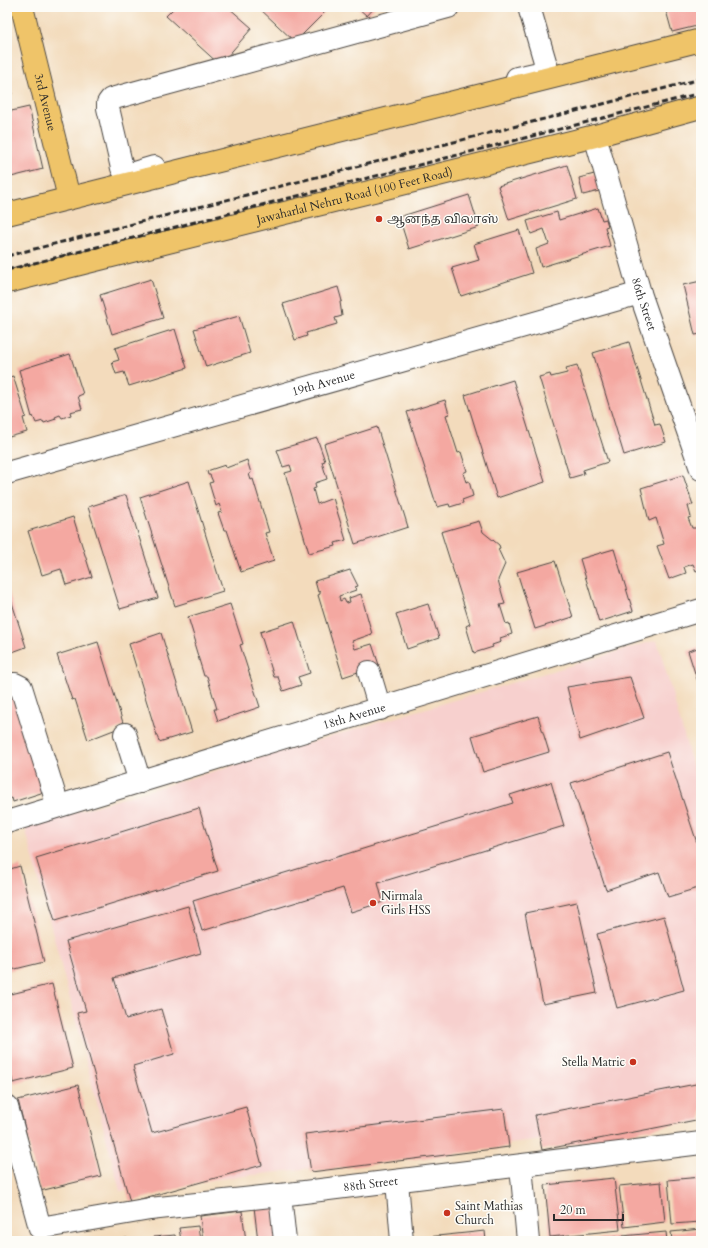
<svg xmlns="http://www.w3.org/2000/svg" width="708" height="1248" viewBox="0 0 708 1248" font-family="Cardo,'Noto Serif Tamil',serif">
<rect width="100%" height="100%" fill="#fdfcf7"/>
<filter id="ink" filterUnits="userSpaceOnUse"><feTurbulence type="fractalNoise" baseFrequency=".025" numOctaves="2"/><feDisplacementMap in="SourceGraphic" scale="8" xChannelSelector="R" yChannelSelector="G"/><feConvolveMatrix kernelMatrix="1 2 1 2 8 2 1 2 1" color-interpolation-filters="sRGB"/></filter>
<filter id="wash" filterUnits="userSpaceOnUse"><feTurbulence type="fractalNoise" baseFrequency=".012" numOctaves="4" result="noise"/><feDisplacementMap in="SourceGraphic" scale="16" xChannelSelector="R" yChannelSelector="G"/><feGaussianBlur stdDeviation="0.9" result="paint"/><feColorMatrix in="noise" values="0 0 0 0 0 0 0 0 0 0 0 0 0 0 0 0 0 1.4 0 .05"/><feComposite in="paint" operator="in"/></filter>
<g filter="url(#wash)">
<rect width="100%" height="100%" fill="#f3dbbc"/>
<path fill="#f7d0ce" d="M 657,640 L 701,795 L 701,1121 L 120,1191 L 25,827 Z"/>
<g id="blocks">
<path fill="#f4a8a1" d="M 175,7 L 228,7 L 252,28 L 220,65 L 166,16 Z
M 258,7 L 324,7 L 327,10 L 295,42 Z
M 357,7 L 375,7 L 367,16 Z
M 665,7 L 701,7 L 701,25 L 672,32 Z
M 7,78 L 12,94 L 7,95 Z
M 29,107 L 43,169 L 7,178 L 7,112 Z
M 567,165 L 577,199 L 509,220 L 498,186 Z
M 602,172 L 607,189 L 583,195 L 579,178 Z
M 469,195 L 479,227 L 409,249 L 399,217 Z
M 598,208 L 602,220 L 606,219 L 608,226 L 605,227 L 610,246 L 541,267 L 536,249 L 549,244 L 544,229 L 531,234 L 527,221 L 557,212 L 559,220 Z
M 519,230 L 532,273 L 461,296 L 452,268 L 479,260 L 474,244 Z
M 151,279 L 163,318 L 112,334 L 100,295 Z
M 701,281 L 701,334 L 695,335 L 683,285 Z
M 338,287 L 342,301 L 340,302 L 342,316 L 335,318 L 337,324 L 306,333 L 307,336 L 295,340 L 283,304 Z
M 239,316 L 250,353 L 206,367 L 194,329 Z
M 175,329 L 187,368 L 129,386 L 124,372 L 116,374 L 112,362 L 119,360 L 115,348 Z
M 629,342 L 655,425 L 660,424 L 666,442 L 624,455 L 593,353 Z
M 70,354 L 83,394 L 78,396 L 82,409 L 70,412 L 71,415 L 62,418 L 60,415 L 55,417 L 56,419 L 44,423 L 43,421 L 36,423 L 33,416 L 32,417 L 19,370 Z
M 577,365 L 608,462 L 583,470 L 584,474 L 570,478 L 539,377 L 550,374 L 551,377 L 567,373 L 566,368 Z
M 13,376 L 26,417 L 23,418 L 27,432 L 9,437 L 7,436 L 7,378 Z
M 513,380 L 545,482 L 497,498 L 465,395 Z
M 445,400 L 449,414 L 446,415 L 458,453 L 461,452 L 467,471 L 463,473 L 466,482 L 469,481 L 473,496 L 462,500 L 463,503 L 450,507 L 449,504 L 437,507 L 407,412 Z
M 377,427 L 408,527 L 355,544 L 324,444 Z
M 317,438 L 325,461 L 322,462 L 327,479 L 315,483 L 316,488 L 313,489 L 317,504 L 333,498 L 346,540 L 335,543 L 336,546 L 309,553 L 285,473 L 292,471 L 290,465 L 283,467 L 277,450 Z
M 247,460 L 251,473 L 249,474 L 251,480 L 253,479 L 269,532 L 265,533 L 274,561 L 241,572 L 227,530 L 224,530 L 218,513 L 222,512 L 219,504 L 216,506 L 209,483 L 213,482 L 210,475 L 208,475 L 207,471 L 225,465 L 226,468 Z
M 683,475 L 693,505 L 688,506 L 691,517 L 688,518 L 692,528 L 699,528 L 701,533 L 701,569 L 696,571 L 693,564 L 684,567 L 686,573 L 669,579 L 657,546 L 664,544 L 656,518 L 649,521 L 641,488 Z
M 189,481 L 223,591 L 175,606 L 140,497 Z
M 126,495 L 158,598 L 120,609 L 88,507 Z
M 73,517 L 92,577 L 66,585 L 61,569 L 42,575 L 28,531 Z
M 479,521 L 483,532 L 499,545 L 500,548 L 498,549 L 505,564 L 498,580 L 505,604 L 500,605 L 506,624 L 509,623 L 512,634 L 500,638 L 501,642 L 492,645 L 493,647 L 474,653 L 466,626 L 470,624 L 441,532 Z
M 614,549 L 633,611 L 599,622 L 580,559 Z
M 555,561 L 573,617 L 535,629 L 517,572 Z
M 350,570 L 358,586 L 355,587 L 356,590 L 339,596 L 340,601 L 344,599 L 346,603 L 350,602 L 349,598 L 361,594 L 372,634 L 352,641 L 355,649 L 372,644 L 379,665 L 343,677 L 318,595 L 320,594 L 320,591 L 318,592 L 315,581 Z
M 7,587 L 26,647 L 7,654 Z
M 230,604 L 243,644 L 240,645 L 260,707 L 218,721 L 214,709 L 217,709 L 207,676 L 204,676 L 194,643 L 196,643 L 188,617 Z
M 428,604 L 439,638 L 407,649 L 396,614 Z
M 294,621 L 310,673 L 298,677 L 301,685 L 283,691 L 278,677 L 274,677 L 260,632 Z
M 161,633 L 192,732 L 159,742 L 129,644 Z
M 98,642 L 124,726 L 88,740 L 75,699 L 72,700 L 57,655 Z
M 701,647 L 701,692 L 688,651 Z
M 630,677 L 644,718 L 580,740 L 567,687 Z
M 14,688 L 44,792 L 13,802 L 12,798 L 9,799 L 7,792 L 7,690 Z
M 538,716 L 549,752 L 483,772 L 472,736 Z
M 667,752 L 701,855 L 701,887 L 668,897 L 659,872 L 606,890 L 571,783 Z
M 551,782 L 564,826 L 378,883 L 383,902 L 351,912 L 343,888 L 202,931 L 193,901 L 513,803 L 510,795 Z
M 199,808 L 218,871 L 55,921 L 36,858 Z
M 20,866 L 44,962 L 7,971 L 7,870 Z
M 577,902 L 597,993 L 543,1004 L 525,913 Z
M 188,906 L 201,953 L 114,978 L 126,1019 L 161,1009 L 174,1054 L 133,1066 L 152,1133 L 246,1107 L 262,1165 L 130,1202 L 77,1013 L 86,1011 L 66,941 Z
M 664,916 L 684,990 L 617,1008 L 597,934 Z
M 52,984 L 73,1068 L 13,1083 L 7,1058 L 7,995 Z
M 701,1083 L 701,1119 L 542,1150 L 535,1115 Z
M 78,1085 L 101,1176 L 40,1191 L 18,1100 Z
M 504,1109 L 509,1147 L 311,1172 L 305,1134 Z
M 701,1177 L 701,1222 L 672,1224 L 668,1180 Z
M 614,1178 L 620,1230 L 550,1237 L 545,1185 Z
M 661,1182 L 665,1222 L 624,1227 L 619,1186 Z
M 277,1205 L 281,1241 L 258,1241 L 254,1207 Z
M 242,1211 L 246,1241 L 203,1241 L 200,1216 Z
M 198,1226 L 200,1241 L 181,1241 L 179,1228 Z
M 701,1229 L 701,1241 L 672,1241 L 671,1232 Z
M 485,1231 L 486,1241 L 418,1241 L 418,1238 Z
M 666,1232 L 667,1241 L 623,1241 L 622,1236 Z
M 175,1235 L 176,1241 L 154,1241 L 154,1237 Z
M 617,1237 L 617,1241 L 587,1241 L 587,1240 Z
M 104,1238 L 105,1241 L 87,1241 L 87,1240 Z
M 127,1238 L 127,1241 L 114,1241 L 114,1240 Z
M 149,1239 L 150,1241 L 138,1241 L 138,1240 Z"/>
</g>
</g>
<g filter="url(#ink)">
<use href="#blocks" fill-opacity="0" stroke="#494541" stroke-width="1"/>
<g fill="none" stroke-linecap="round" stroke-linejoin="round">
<defs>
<g id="minor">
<path d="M 517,78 L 539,73 L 546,65 L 529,7"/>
<path id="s1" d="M 595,136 L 640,293 L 701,469"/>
<path d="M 154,167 L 127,175 L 122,168 L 108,108 L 108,103 L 111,99 L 448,7"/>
<path id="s2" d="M 7,473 L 640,293"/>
<path d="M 369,672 L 380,709"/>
<path d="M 7,684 L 15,684 L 21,687 L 58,806"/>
<path d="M 125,734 L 140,782"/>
<path id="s3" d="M 7,822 L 701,610"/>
<path id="s4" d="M 7,1107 L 40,1228 L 150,1209 L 280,1195 L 701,1143"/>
<path d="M 521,1166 L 528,1241"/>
<path d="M 397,1181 L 402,1241"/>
<path d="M 280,1195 L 285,1241"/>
</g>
<g id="major">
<path id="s5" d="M 22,7 L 69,198"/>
<path d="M 7,214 L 701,40"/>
<path id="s6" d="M 7,282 L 595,136 L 701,107"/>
</g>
</defs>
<use href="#minor" stroke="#494541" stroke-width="24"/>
<use href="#major" stroke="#494541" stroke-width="24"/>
<use href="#minor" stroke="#fff" stroke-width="22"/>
<use href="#major" stroke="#efc469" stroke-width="22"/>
<path stroke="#2b2b2b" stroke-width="3" stroke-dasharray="6 3" stroke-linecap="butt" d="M 7,256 L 701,79
M 7,270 L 701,93"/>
</g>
</g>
<g fill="#c8321e" stroke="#fdfcf7" stroke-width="1.5">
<circle cx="379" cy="219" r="4"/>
<circle cx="373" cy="903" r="4"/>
<circle cx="633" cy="1062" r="4"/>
<circle cx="447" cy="1213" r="4"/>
</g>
<g text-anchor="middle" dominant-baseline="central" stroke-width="3" stroke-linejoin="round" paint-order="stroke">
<g font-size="12" fill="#2b2b2b" stroke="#fdfcf7">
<text stroke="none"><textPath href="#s5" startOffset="98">3rd Avenue</textPath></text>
<text stroke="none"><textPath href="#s6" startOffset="358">Jawaharlal Nehru Road (100 Feet Road)</textPath></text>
<text stroke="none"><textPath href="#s1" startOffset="175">86th Street</textPath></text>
<text stroke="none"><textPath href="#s2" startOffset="329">19th Avenue</textPath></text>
<text stroke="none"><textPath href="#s3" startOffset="363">18th Avenue</textPath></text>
<text stroke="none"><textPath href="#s4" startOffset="459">88th Street</textPath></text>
</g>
<g font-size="12" fill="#2b2b2b" stroke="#fdfcf7" text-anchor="start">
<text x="387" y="219">ஆனந்த விலாஸ்</text>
<text x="381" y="896">Nirmala<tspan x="381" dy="14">Girls HSS</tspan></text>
<text x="625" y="1062" text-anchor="end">Stella Matric</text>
<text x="455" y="1206">Saint Mathias<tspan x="455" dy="14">Church</tspan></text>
</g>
</g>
<rect width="708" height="1248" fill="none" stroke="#fdfcf7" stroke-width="24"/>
<path d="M554 1214v6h69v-6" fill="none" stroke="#2b2b2b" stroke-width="2"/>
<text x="560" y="1214" font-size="12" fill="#2b2b2b" stroke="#fdfcf7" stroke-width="3" paint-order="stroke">20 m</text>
</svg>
